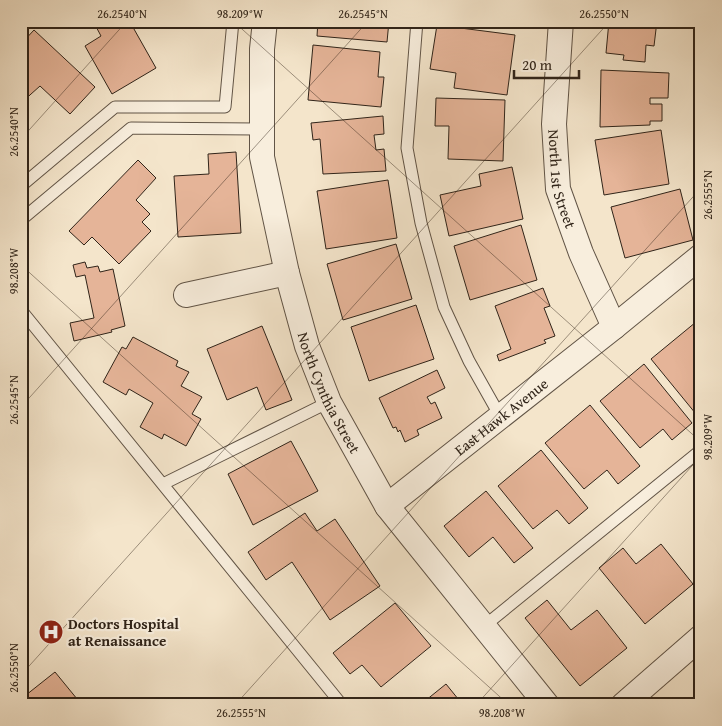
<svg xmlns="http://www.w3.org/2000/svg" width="722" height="726" viewBox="0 0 722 726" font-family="'Gentium Book Plus',serif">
<rect width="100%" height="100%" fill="#f4e5cb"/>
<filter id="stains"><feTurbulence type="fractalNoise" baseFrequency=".004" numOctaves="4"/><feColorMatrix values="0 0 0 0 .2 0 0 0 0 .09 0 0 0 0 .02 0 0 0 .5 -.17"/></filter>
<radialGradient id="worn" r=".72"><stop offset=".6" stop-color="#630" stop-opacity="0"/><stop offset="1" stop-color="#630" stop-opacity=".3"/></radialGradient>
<path fill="#e5b498" stroke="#302419" d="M 93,21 L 132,21 L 130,22 L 156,68 L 112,94 L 85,46 L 101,36 Z
M 318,21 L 389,21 L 387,42 L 317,36 Z
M 467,21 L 514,21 L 513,28 Z
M 609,21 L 657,21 L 654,46 L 646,45 L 645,62 L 623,60 L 624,55 L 606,53 Z
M 437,25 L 515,35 L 507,95 L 454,88 L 456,73 L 430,69 Z
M 34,30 L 95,87 L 70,114 L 40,86 L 21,103 L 21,44 Z
M 313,45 L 380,52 L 378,77 L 384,77 L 381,107 L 308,100 Z
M 601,70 L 669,73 L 668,98 L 650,98 L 650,104 L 662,104 L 662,121 L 650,121 L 650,125 L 600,127 Z
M 436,98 L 505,100 L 503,161 L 448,159 L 449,126 L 435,126 Z
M 383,116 L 384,134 L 374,135 L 376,150 L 384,149 L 386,171 L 323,174 L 320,139 L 313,140 L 311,123 Z
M 661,130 L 669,184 L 604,195 L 595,140 Z
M 236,152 L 241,233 L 178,237 L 174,176 L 209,174 L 208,154 Z
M 138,160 L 156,178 L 136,200 L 150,214 L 142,222 L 151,231 L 119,264 L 92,237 L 84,245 L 69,231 Z
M 512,167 L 523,219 L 449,236 L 440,195 L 481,186 L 479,174 Z
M 388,180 L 397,238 L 326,249 L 317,191 Z
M 680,189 L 693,240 L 625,258 L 611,207 Z
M 521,225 L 537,280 L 470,300 L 454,246 Z
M 396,244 L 412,299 L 343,320 L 327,264 Z
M 85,262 L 87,268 L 98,266 L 100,272 L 113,269 L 125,326 L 111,330 L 112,332 L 74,341 L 70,323 L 94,318 L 85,275 L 76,277 L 73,265 Z
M 543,288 L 550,306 L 544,308 L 555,336 L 544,340 L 546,343 L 499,361 L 497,355 L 511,349 L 495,306 Z
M 416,305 L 434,359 L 369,381 L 351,327 Z
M 696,322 L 701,327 L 701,410 L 696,414 L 651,359 Z
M 262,326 L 292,400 L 266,410 L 257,387 L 227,400 L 207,349 Z
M 133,337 L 178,361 L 176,366 L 189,372 L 181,386 L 202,397 L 192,414 L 201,419 L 186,446 L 164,434 L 162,439 L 140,427 L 153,403 L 129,389 L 126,395 L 103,382 L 122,347 L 126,349 Z
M 644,364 L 692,423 L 672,440 L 663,429 L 640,448 L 600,401 Z
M 437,370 L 445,388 L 427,397 L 431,404 L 435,402 L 442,418 L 417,430 L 419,435 L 405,442 L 400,430 L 398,432 L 396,427 L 393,428 L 379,398 Z
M 590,405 L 640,466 L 618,484 L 607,470 L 584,489 L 545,443 Z
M 291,441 L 318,491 L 253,525 L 228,474 Z
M 541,450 L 588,508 L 569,524 L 557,510 L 533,529 L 498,486 Z
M 486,491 L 533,548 L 514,563 L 493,537 L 469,557 L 444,526 Z
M 697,507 L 701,507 L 701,561 L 698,561 Z
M 305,513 L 317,531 L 335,519 L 380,586 L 330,620 L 292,562 L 266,580 L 248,552 Z
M 661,544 L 693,584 L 645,624 L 599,568 L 623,548 L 636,564 Z
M 547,600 L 571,630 L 597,610 L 627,648 L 580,686 L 525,618 Z
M 395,603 L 431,646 L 381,687 L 362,665 L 350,674 L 333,653 Z
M 55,672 L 82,705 L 21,705 L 21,699 Z
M 446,684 L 463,705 L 420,705 Z"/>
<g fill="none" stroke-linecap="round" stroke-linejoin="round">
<defs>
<path id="service" d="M 417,21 L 407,148 L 421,223 L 444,307 L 469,361 L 500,416
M 701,96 L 701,173
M 21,186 L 115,107 L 225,107 L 233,21
M 21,220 L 131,128 L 262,129
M 21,310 L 342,705
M 163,484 L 329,402
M 483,627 L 701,450"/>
<g id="minor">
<path id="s1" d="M 265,21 L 262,49 L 262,157 L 287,273 L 307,346 L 329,402 L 387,506 L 547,705"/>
<path id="s2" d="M 561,21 L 554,124 L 558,189 L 581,253 L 614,327"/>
<path d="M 186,295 L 287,273"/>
<path id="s3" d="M 387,506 L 614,327 L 701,256"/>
<path d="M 623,705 L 701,637"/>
</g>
</defs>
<use href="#service" stroke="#615446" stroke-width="13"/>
<use href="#minor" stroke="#615446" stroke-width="26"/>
<use href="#service" stroke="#f8eedd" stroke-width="11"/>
<use href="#minor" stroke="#f8eedd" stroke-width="24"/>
</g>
<path fill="none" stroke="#302419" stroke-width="1" stroke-opacity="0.45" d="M 233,21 L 701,442M 21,139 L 127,21M 21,265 L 509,705M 21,407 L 368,21M 21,675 L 610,21M 21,700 L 26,705M 235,705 L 701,188M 476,705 L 701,456"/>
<defs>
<symbol id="hospital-disc" viewBox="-11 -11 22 22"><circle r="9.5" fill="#8f2418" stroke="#f8eedd"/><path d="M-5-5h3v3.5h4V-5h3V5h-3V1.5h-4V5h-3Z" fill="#fff"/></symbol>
</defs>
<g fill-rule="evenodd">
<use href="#hospital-disc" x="37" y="618" width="28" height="28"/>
</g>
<g text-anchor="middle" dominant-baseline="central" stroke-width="4.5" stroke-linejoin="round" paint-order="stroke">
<g font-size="15" fill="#302419" stroke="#f8eedd">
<text stroke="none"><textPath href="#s2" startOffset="159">North 1st Street</textPath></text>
<text stroke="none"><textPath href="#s1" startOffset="382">North Cynthia Street</textPath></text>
<text stroke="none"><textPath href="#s3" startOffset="145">East Hawk Avenue</textPath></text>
</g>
<g font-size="15" font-weight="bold" fill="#302419" stroke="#f8eedd" text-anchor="start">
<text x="68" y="623">Doctors Hospital<tspan x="68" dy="17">at Renaissance</tspan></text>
</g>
</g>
<rect width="722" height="726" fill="none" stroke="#f4e5cb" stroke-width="55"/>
<path d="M514 70v8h65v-8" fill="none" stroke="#302419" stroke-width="2.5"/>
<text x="522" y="70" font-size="15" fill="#302419" stroke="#f8eedd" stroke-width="4" paint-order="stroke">20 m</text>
<rect x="28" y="28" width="666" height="670" fill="none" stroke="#302419" stroke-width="2"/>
<g font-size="12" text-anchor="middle" fill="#302419">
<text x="122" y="18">26.2540°N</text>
<text x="240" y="18">98.209°W</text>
<text x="363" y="18">26.2545°N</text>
<text x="604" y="18">26.2550°N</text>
<text transform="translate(14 132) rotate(-90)" y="4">26.2540°N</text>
<text transform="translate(708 195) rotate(-90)" y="4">26.2555°N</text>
<text transform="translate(14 271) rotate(-90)" y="4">98.208°W</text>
<text transform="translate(14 400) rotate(-90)" y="4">26.2545°N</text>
<text transform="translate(708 437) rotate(-90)" y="4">98.209°W</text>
<text transform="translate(14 668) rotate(-90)" y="4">26.2550°N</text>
<text x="241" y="717">26.2555°N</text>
<text x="502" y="717">98.208°W</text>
</g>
<rect width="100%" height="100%" filter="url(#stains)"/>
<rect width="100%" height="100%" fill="url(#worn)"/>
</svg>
